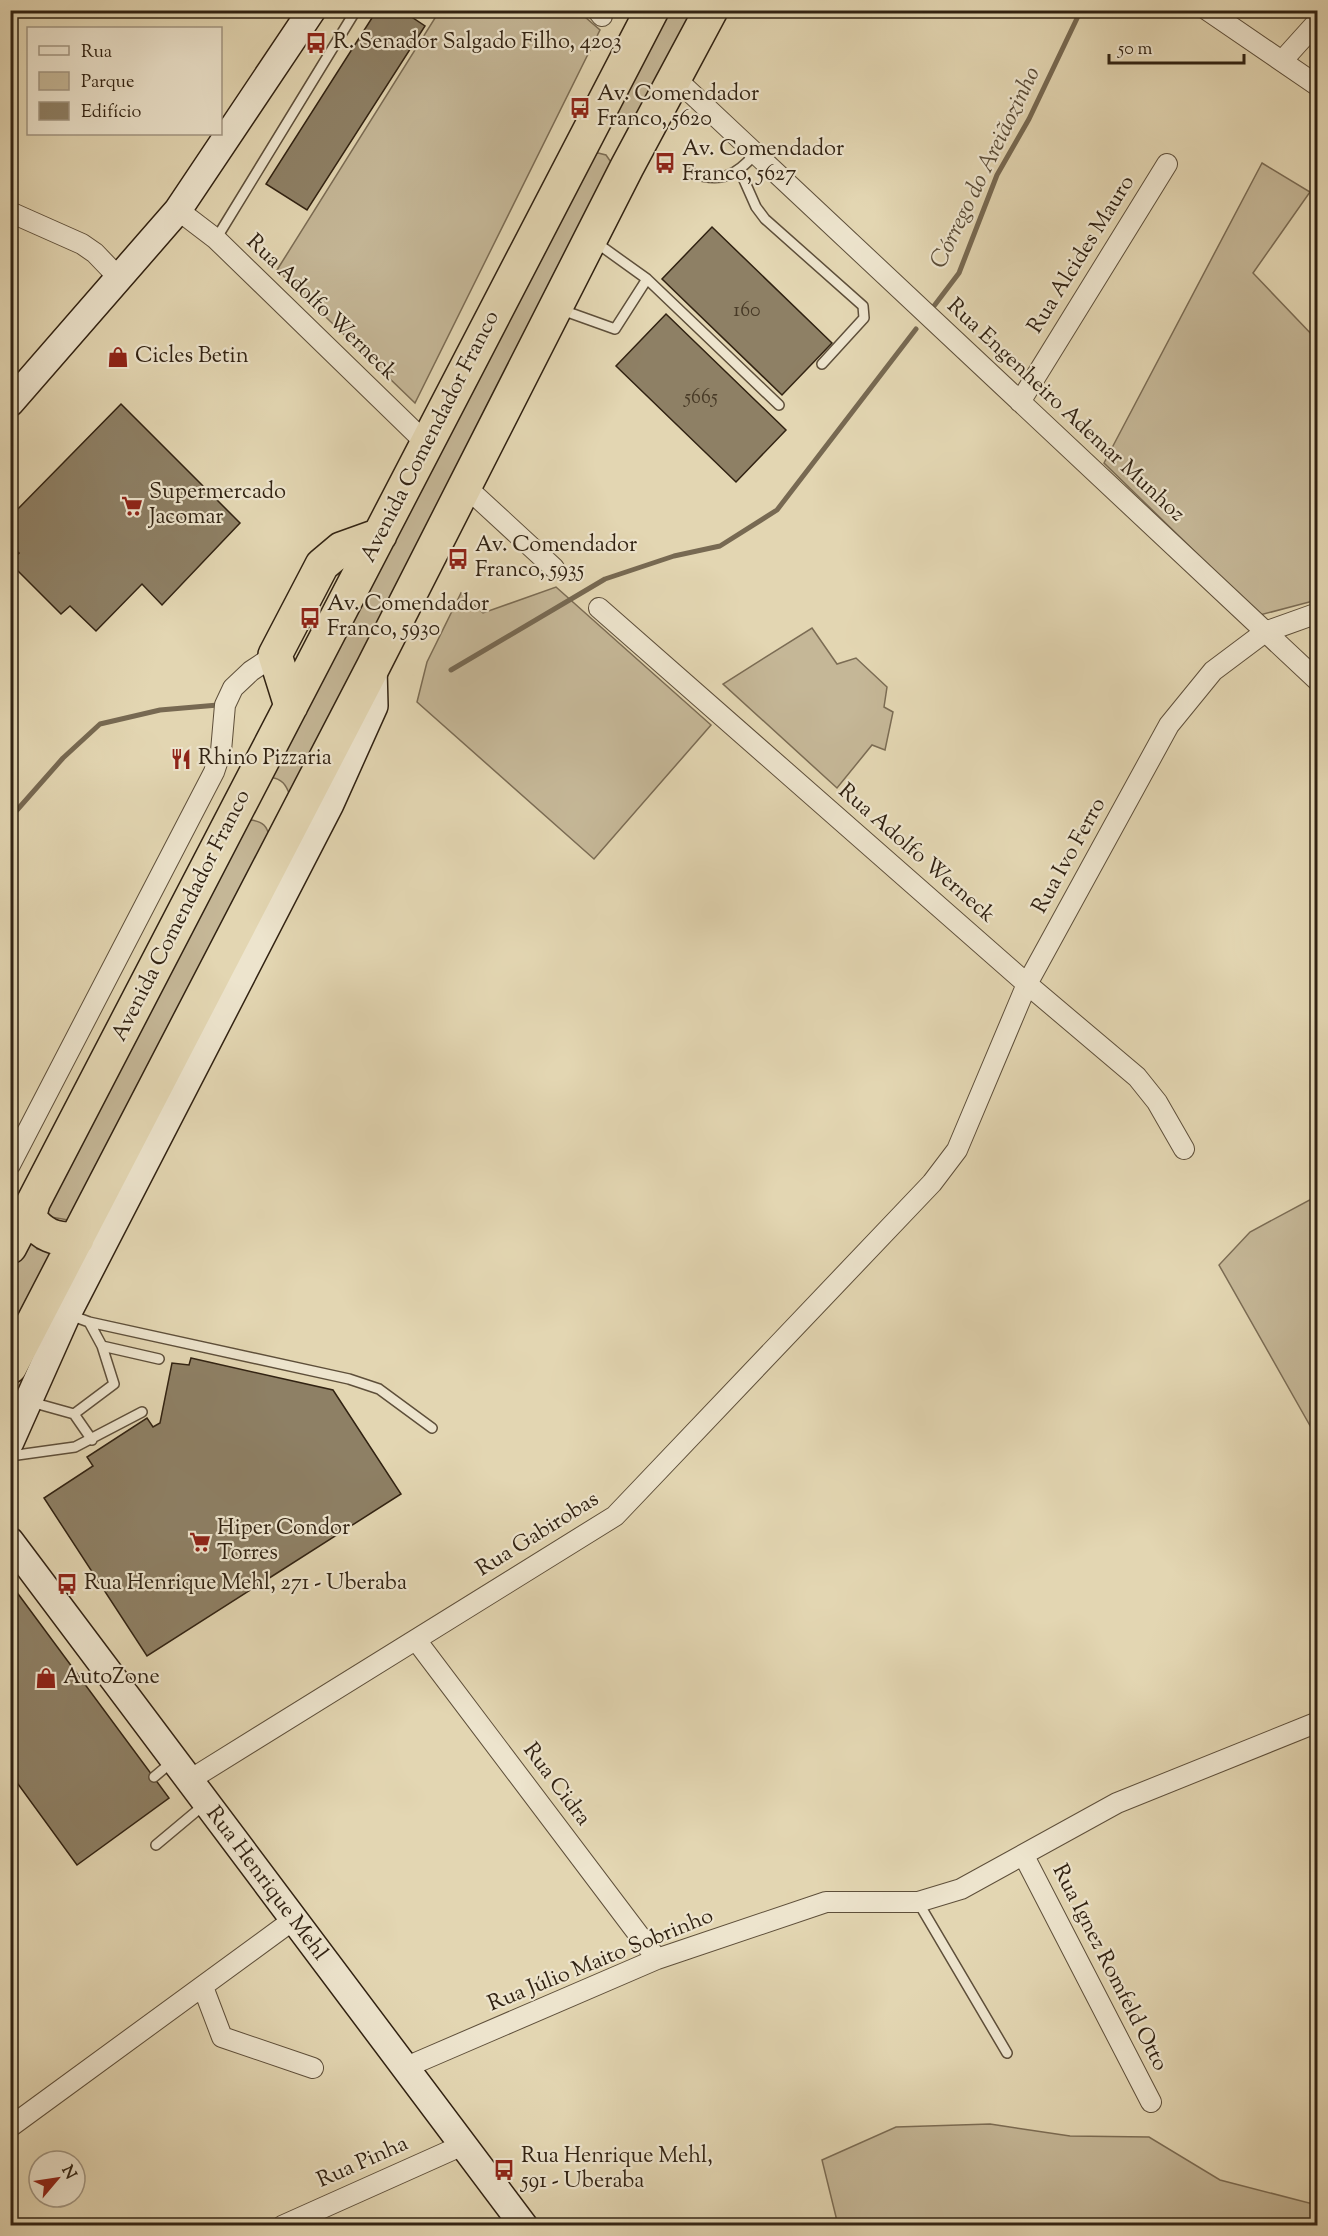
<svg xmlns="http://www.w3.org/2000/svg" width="1328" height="2236" viewBox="0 0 1328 2236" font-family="'Sorts Mill Goudy',serif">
<rect width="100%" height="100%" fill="#e3d6b2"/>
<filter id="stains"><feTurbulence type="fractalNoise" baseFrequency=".00333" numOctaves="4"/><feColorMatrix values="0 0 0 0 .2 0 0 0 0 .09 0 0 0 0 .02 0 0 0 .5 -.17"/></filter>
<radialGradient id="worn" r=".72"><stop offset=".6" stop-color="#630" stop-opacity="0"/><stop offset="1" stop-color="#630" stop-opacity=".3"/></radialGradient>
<path fill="#c5b797" stroke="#7b6c54" stroke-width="1.5" d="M 440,10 L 578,11 L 600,30 L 415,403 L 277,270 Z
M 663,11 L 700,11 L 633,126 L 628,119 L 615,114 Z
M 594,152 L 606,155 L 613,165 L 290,796 C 286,784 282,779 270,777 Z
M 1262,163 L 1310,192 L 1253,273 L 1317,340 L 1317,600 L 1260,615 L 1104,463 Z
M 556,587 L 711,725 L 594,859 L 417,702 L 427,662 L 461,593 L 483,613 Z
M 812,628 L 837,664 L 856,658 L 887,687 L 884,707 L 893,712 L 885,750 L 872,745 L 837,788 L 723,684 Z
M 252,820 C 263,822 267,826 269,836 L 68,1220 L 51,1217 L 46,1210 L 246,823 Z
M 1317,1196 L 1317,1438 L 1219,1265 L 1250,1232 Z
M 30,1234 L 37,1249 L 52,1252 L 11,1336 L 11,1273 Z
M 990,2124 L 1070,2136 L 1149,2137 L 1220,2180 L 1317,2205 L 1317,2225 L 838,2225 L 822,2160 L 896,2127 Z"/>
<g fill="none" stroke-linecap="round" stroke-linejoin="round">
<path stroke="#776952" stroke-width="5" d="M 934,306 L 959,273 L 997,175 L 1029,119 L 1081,10
M 451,670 L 605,579 L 674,556 L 720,546 L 777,510 L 916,329
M 10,818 L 63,758 L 100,724 L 160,710 L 218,705"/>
</g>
<path fill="#8e8065" stroke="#312212" stroke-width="1.5" d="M 377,10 L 401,10 L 425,26 L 307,210 L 266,184 Z
M 712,227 L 832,343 L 782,395 L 662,279 Z
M 666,314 L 786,430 L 736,482 L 616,366 Z
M 121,404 L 240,523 L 162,605 L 142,584 L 96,631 L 70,606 L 61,614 L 10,563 L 19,553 L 10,545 L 10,517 Z
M 191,1358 L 333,1390 L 401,1494 L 147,1656 L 44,1498 L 93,1466 L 87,1457 L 147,1418 L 153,1427 L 160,1423 L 172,1363 L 189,1365 Z
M 10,1583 L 169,1798 L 77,1865 L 10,1773 Z"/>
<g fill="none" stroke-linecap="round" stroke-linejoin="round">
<defs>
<path id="lane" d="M 740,171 L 756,207 L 765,219 L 863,306 L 864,318 L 822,364
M 690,173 C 721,183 735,177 756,153
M 216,239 L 356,10
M 647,279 L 779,405
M 562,310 L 615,329 L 647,279 L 594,241
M 70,1315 L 89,1322 L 349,1379 L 379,1389 L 432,1428
M 89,1322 L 102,1346 L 159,1359
M 31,1402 L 74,1414 L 92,1440
M 74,1414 L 114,1384 L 102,1346
M 10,1456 L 75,1447 L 142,1412
M 154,1777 L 173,1761
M 156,1845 L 205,1804
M 918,1902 L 1007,2053"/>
<path id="street" d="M 597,10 L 602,16
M 1207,10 L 1318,86
M 1282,61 L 1318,21
M 675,78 L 1318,681
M 178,210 L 216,239 L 427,444
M 10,212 L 82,244 L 95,253 L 119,278
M 1020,402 L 1167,164
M 465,486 L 554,568
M 599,608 L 1027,984 L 1137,1077 L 1157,1102 L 1184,1149
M 10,1165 L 214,772 L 221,751 L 225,705 L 233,688 L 251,671 L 275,655
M 416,1640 L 657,1959
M 188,1781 L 615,1516 L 932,1183 L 957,1150 L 1027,984 L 1169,725 L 1213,671 L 1265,632 L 1318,613
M 1024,1856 L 1151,2102
M 203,1987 L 222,2037 L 313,2068
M 404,2068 L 657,1959 L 826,1902 L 918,1902 L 961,1889 L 1117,1803 L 1318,1722
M 10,2127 L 293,1920
M 282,2226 L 463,2145"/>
<path id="secondary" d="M 10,403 L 178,210 L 312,10
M 10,1442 L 67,1314 L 330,804 L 374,706 L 373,667
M 10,1541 L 524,2226"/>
<path id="highway" d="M 291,706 L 275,655 L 322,565 L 341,549 L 380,535
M 33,1203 L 29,1218 C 43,1235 54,1240 77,1239
M 10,1247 L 652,10
M 10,1367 L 373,667 L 627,167 L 711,10"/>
</defs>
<use href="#lane" stroke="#5e4f3a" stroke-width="12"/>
<use href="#street" stroke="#5e4f3a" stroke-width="22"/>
<use href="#secondary" stroke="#312212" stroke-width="30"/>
<use href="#highway" stroke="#312212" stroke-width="36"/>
<use href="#lane" stroke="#ede4cd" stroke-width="9"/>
<use href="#street" stroke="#ede4cd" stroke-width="20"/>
<use href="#secondary" stroke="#ede4cd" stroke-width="27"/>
<use href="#highway" stroke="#e3d6b2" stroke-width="33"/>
</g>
<defs>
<symbol id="bus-bare" viewBox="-9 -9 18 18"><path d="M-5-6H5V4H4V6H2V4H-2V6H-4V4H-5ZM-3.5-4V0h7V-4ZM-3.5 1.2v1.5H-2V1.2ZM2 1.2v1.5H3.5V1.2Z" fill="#8f2418" stroke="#ede4cd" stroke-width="2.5" paint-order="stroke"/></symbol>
<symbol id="shop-bare" viewBox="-9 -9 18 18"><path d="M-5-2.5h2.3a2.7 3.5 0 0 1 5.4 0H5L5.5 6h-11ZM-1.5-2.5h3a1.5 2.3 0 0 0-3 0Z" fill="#8f2418" stroke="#ede4cd" stroke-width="2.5" paint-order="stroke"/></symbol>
<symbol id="supermarket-bare" viewBox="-9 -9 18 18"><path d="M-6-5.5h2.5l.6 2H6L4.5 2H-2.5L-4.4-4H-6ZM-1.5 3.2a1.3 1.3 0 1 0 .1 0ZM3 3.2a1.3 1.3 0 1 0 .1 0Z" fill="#8f2418" stroke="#ede4cd" stroke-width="2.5" paint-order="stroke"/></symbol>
<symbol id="restaurant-bare" viewBox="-9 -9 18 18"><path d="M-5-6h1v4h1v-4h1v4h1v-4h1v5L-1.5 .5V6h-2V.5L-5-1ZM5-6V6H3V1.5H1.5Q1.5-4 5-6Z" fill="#8f2418" stroke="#ede4cd" stroke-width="2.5" paint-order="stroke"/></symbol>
</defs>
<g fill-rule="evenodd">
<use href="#bus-bare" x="301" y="28" width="30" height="30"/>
<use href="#bus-bare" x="565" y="93" width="30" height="30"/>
<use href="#bus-bare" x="650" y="148" width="30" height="30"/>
<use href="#shop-bare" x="103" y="342" width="30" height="30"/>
<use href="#supermarket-bare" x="117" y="491" width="30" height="30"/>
<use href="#bus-bare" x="443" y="544" width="30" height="30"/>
<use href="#bus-bare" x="295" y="603" width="30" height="30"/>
<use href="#restaurant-bare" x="166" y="744" width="30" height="30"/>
<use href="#supermarket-bare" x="185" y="1527" width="30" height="30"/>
<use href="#bus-bare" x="52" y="1569" width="30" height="30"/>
<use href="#shop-bare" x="31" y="1663" width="30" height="30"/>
<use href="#bus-bare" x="489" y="2155" width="30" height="30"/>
</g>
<g text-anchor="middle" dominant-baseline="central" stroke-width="4.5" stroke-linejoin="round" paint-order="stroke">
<g font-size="20" fill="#483a27">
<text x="747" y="311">160</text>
<text x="701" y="398">5665</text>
</g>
<g font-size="22" fill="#312212" stroke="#ede4cd" text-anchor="start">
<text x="333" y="43">R. Senador Salgado Filho, 4203</text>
<text x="597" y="95">Av. Comendador<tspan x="597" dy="25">Franco, 5620</tspan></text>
<text x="682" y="150">Av. Comendador<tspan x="682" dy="25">Franco, 5627</tspan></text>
<text x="135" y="357">Cicles Betin</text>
<text x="149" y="493">Supermercado<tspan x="149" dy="25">Jacomar</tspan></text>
<text x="475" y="546">Av. Comendador<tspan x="475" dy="25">Franco, 5935</tspan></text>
<text x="327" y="605">Av. Comendador<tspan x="327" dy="25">Franco, 5930</tspan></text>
<text x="198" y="759">Rhino Pizzaria</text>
<text x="217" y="1529">Hiper Condor<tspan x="217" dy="25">Torres</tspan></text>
<text x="84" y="1584">Rua Henrique Mehl, 271 - Uberaba</text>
<text x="63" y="1678">AutoZone</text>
<text x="521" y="2157">Rua Henrique Mehl,<tspan x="521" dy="25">591 - Uberaba</tspan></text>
</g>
<g font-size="22" fill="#312212" stroke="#ede4cd">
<text transform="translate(1082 255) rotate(-58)">Rua Alcides Mauro</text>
<text transform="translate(321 308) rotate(44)">Rua Adolfo Werneck</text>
<text transform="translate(1065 411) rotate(43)">Rua Engenheiro Ademar Munhoz</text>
<text transform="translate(431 437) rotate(-63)">Avenida Comendador Franco</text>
<text transform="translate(916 854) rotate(41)">Rua Adolfo Werneck</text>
<text transform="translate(1070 856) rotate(-61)">Rua Ivo Ferro</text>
<text transform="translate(182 916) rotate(-63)">Avenida Comendador Franco</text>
<text transform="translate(538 1535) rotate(-32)">Rua Gabirobas</text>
<text transform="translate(556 1785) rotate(53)">Rua Cidra</text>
<text transform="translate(266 1884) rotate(53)">Rua Henrique Mehl</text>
<text transform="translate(601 1961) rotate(-22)">Rua Júlio Maito Sobrinho</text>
<text transform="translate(1109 1968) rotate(63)">Rua Ignez Romfeld Otto</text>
<text transform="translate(363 2163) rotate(-24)">Rua Pinha</text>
</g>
<g font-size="24" font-style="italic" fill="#5a4c37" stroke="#ede4cd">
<text transform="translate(986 168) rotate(-64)">Córrego do Areiãozinho</text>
</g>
</g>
<rect width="1328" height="2236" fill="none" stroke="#e3d6b2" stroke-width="36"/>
<rect x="12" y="12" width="1304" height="2212" fill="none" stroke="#312212" stroke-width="3"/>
<rect x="18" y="18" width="1292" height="2200" fill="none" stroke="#312212" stroke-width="1.5"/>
<rect x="27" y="27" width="195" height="108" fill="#ede4cd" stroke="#a29682" stroke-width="1.5"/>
<rect x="39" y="46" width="30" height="9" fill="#ede4cd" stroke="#a29682" stroke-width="1.5"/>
<text x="81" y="57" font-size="18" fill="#312212">Rua</text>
<rect x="39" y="72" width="30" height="18" fill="#c5b797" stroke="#a29682" stroke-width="1.5"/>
<text x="81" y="87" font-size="18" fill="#312212">Parque</text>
<rect x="39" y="102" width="30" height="18" fill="#8e8065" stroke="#a29682" stroke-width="1.5"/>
<text x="81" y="117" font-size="18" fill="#312212">Edifício</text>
<g transform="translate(57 2179) rotate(61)"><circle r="28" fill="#ede4cd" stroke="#a29682" stroke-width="1.5"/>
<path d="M0-4.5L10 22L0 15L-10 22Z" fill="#8f2418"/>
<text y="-9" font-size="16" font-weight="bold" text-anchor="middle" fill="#312212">N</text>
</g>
<path d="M1109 54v9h135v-9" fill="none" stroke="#312212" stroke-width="3"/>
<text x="1118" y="54" font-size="18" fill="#312212" stroke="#ede4cd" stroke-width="4.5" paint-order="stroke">50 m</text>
<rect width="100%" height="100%" filter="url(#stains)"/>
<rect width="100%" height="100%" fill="url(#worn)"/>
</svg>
